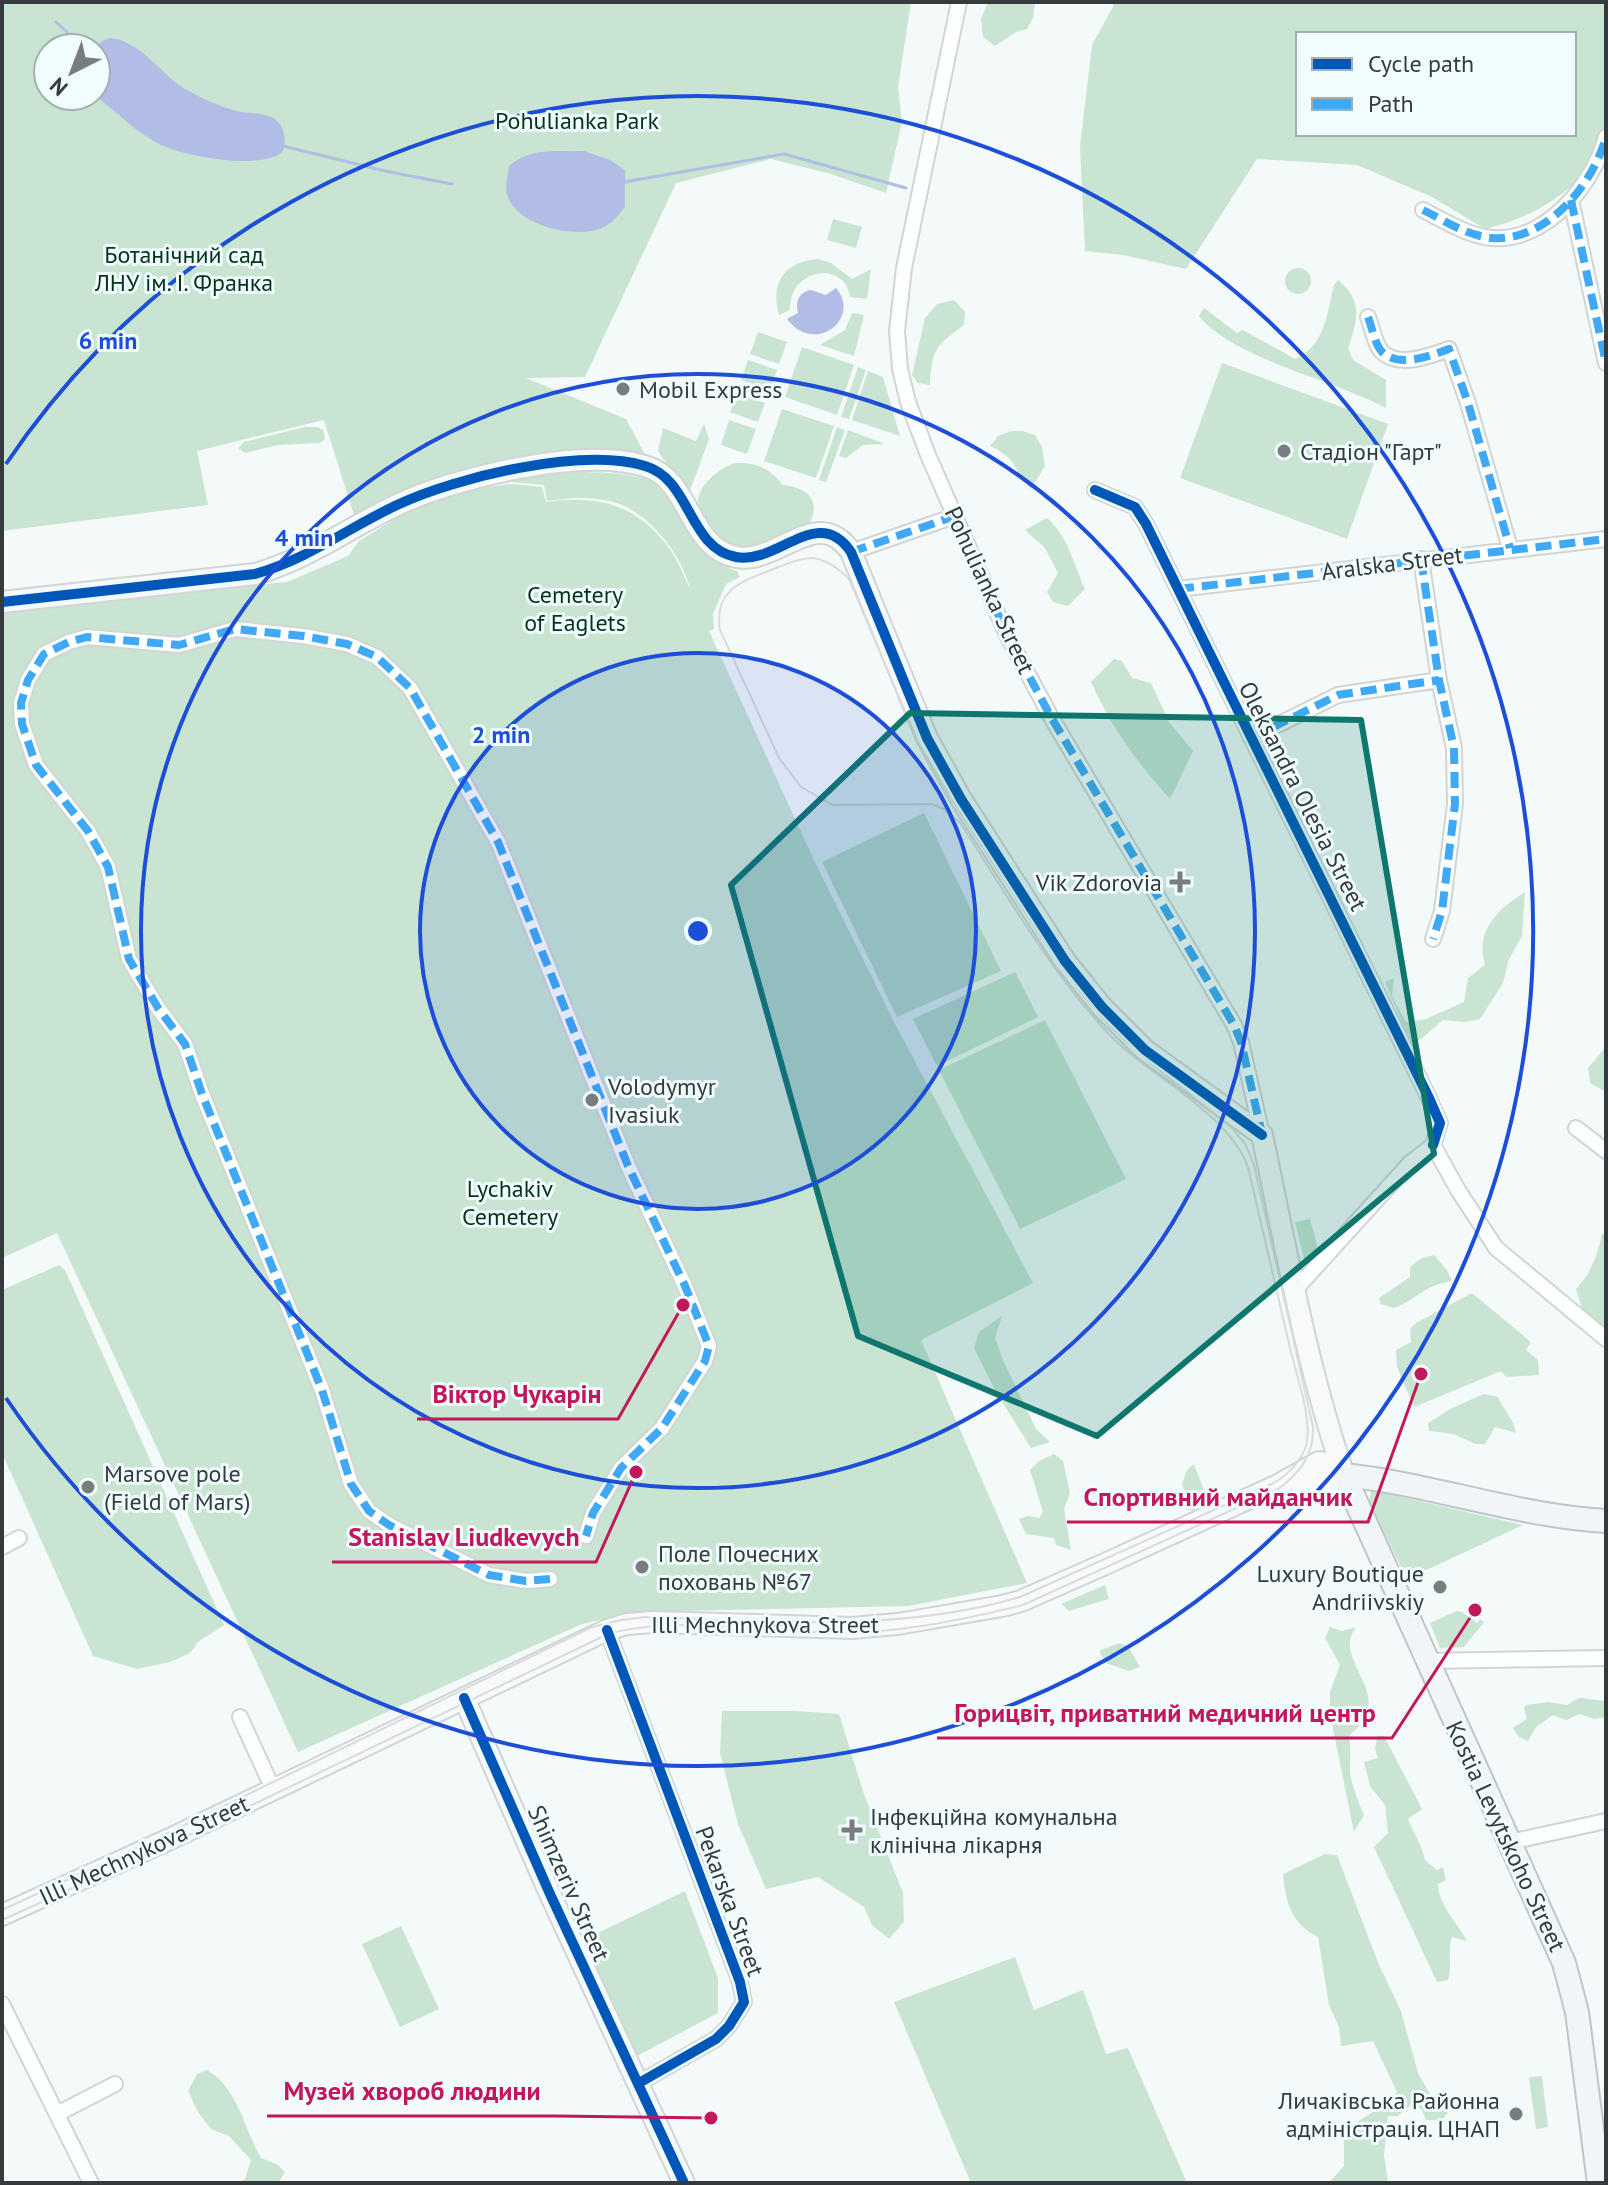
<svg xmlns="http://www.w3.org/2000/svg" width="1608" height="2185" viewBox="0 0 1608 2185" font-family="'PT Sans',sans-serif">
<rect width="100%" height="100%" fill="#f4fafa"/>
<path fill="#c9e5d2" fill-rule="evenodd" d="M 2,2 L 911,2 L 898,87 L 902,122 L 886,193 L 831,174 L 771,159 L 676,183 L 585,377 L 526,378 L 626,419 L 646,456 L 505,463 L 431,479 L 354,515 L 324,420 L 197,451 L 208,505 L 2,531 ZM 48,48 L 96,48 L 96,96 L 48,96 Z
M 988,2 L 1035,2 L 1033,18 L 1027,29 L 1016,32 L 995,46 L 983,37 L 981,19 Z
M 1113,2 L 1606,2 L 1606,155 C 1565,194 1541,215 1485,229 L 1432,197 L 1357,165 L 1257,159 L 1186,269 L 1123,255 L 1085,251 L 1080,147 L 1092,45 L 1113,7 ZM 1298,34 L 1574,34 L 1574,134 L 1298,134 Z
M 833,219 L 862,227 L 856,248 L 827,240 Z
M 818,259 L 831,263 L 852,279 L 871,269 L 867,299 L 850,297 C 845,260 789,268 790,310 L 779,315 C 770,283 784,262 818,259 Z
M1285 281a13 13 0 1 1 26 0a13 13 0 1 1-26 0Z
M 1338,280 C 1364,301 1357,321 1348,349 L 1353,360 L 1386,380 L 1386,408 C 1336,381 1232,358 1199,316 L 1204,308 L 1237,333 L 1243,330 L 1295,359 C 1325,346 1327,313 1334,285 Z
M 954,300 L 965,312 L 964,325 C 935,346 932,349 930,385 L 918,383 L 912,375 L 925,318 L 937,304 Z
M 852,313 L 864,315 L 854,356 L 820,345 L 845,330 Z
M 758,332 L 787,342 L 779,364 L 750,354 Z
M 802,347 L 854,365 L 837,415 L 785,397 Z
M 748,360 L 777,370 L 770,391 L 741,380 Z
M 1222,363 L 1388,424 L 1347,539 L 1180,478 Z
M 858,367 L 866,370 L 849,419 L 841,417 Z
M 868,371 L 883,377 L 900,436 L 852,420 Z
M 737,393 L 765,403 L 758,422 L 730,412 Z
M 782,409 L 834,426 L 816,478 L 764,461 Z
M 729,420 L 756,429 L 747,454 L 721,445 Z
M 704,424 L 709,439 L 688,496 L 658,451 L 663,428 L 696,441 Z
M 305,427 L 318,427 L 323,430 L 325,439 L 320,443 L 278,445 L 245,453 L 238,448 L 244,442 Z
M 837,427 L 845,430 L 826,482 L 819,480 Z
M 848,430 L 885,444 L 863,445 L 846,458 L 839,456 Z
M 1011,431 L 1022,431 L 1035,435 L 1042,447 L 1045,466 L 1031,489 C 1011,469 1021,461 990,446 L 998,436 Z
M 735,463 C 757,462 769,468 783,485 C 804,487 822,498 810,522 L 752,551 L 724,548 C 717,539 705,528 700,517 C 689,492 715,470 735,463 Z
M 550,472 C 574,472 637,470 655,483 C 659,486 663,493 667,497 C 692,527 695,559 737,571 L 740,577 L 726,584 L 713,614 L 714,629 L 709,631 L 813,858 L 894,1022 L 1033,1283 L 921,1340 L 1027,1583 L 908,1606 L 633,1612 L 582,1624 L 298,1752 L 57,1233 L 2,1258 L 2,614 L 15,606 L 287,582 L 348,556 L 359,541 L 414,507 L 478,488 L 513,484 L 542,487 L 546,502 C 598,495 637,504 669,548 C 678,560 683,575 690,588 C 680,552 647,509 609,501 C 588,496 568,498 547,501 L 544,485 L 511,482 L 494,484 L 494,481 Z
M 1047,518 C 1068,536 1074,565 1085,589 L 1068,606 L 1053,602 L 1047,592 L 1058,573 L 1045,548 L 1025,530 Z
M 1114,659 L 1122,661 L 1132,678 L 1151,683 L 1169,722 L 1193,751 L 1170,799 C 1138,764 1110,725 1091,682 Z
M 924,813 L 1001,971 L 897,1017 L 822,862 Z
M 1525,892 L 1522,936 L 1509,959 L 1503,983 L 1480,1019 L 1465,1022 L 1443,1020 L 1421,1039 L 1411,1043 L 1385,982 L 1394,978 L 1392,996 L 1406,1022 L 1426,1019 L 1464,1002 L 1468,978 L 1485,965 C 1475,930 1498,909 1525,892 Z
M 1015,972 L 1038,1017 L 937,1066 L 913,1019 Z
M 1045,1020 L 1126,1179 L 1020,1229 L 939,1070 Z
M 1606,1042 L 1606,1092 L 1590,1083 L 1588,1068 L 1605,1048 Z
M 1310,1219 L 1319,1253 L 1311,1261 L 1304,1259 L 1295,1222 Z
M 1602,1234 L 1606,1234 L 1606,1330 L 1582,1308 L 1576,1289 C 1590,1275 1598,1254 1602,1234 Z
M 1434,1255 L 1447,1270 L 1452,1281 C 1424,1285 1418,1299 1394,1308 L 1381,1304 L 1379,1298 L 1410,1277 L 1410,1267 L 1422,1258 Z
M 59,1265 L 65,1270 L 224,1625 L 198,1642 L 190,1653 L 170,1662 L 137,1669 L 93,1656 L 2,1453 L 2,1290 Z
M 1472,1293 L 1531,1342 L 1526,1350 L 1538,1360 L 1539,1375 L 1506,1377 L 1501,1371 L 1414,1407 L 1397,1367 L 1396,1350 L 1411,1342 L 1410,1329 L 1416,1323 Z
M 1002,1316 L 995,1338 L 1003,1360 L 1036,1429 L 1050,1442 L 1031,1448 L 996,1392 L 974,1348 L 979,1332 Z
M 1484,1394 L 1498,1397 C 1504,1411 1513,1418 1516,1433 L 1495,1427 L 1485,1444 L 1475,1444 L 1454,1434 L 1429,1431 L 1428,1423 L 1450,1409 Z
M 1054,1454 L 1063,1461 L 1070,1493 L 1064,1509 L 1071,1550 L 1056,1545 L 1054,1538 L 1026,1534 L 1019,1519 L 1028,1516 L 1039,1518 L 1043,1512 L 1030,1470 L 1039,1461 Z
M 1194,1464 L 1208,1501 L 1193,1511 L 1181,1508 L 1189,1503 L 1182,1484 L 1187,1470 Z
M 1376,1491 L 1523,1525 L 1407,1579 L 1369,1502 L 1371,1492 Z
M 1105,1585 L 1109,1599 L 1069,1611 L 1061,1604 Z
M 1457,1611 L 1462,1612 L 1477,1623 L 1480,1619 L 1484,1622 L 1464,1647 L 1440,1648 L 1430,1623 Z
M 1330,1627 L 1342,1631 L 1356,1627 C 1335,1653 1375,1681 1368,1711 C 1365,1721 1356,1729 1349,1736 C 1351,1749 1350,1758 1350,1770 C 1350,1780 1359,1805 1364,1815 L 1354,1832 L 1330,1714 L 1330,1692 L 1340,1665 L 1325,1638 Z
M 1119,1643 L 1128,1646 L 1140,1667 L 1129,1671 L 1106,1663 L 1099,1651 Z
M 1579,1698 L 1606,1701 L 1606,1717 L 1594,1719 L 1580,1714 L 1566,1720 L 1553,1715 L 1536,1727 L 1528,1741 L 1519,1737 L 1513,1728 L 1527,1719 L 1524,1708 L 1526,1705 L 1548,1702 L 1567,1705 Z
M 722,1711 L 795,1711 L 839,1714 L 864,1794 L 903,1893 L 904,1922 L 889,1939 L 872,1925 L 864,1907 L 818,1877 L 766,1889 L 738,1824 L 720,1753 Z
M 1377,1736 L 1384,1736 L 1422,1809 L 1408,1819 C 1414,1834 1422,1845 1425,1860 L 1437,1870 L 1443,1867 L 1446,1880 L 1438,1884 C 1438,1904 1457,1922 1467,1941 L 1452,1937 C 1447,1951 1453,1965 1448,1980 L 1437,1982 L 1374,1847 L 1388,1833 L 1385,1805 L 1370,1786 L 1364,1762 L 1378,1758 L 1375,1749 Z
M 1325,1854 L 1337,1855 L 1379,1965 L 1401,2011 L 1418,2073 L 1430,2094 L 1442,2098 L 1449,2111 L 1442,2120 L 1426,2120 L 1422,2110 L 1413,2103 L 1398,2116 L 1388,2116 L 1384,2155 L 1388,2183 L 1329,2183 L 1344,2166 L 1344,2130 L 1373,2112 L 1397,2092 L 1373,2041 L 1341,2046 L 1339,2027 L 1329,2005 L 1318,1937 C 1292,1925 1285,1901 1283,1874 Z
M 685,1891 L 718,1978 L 718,2013 L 637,2056 L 581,1941 Z
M 401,1926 L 439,2009 L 400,2027 L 362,1944 Z
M 1015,1957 L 1034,2010 L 1083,1990 L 1106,2054 L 1128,2048 L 1187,2183 L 971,2183 L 894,2002 Z
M 207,2070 C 238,2088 244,2128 261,2158 L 278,2165 L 285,2172 L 278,2183 L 239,2183 L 245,2179 L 251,2160 L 229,2136 L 211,2129 L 198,2112 L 188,2091 L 197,2074 Z
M 1542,2076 L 1548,2127 L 1536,2129 L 1529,2077 Z"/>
<path fill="#b2bde6" d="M 111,38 C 141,41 162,76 187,90 C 201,98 217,105 233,110 C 245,114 264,112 275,119 C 285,126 287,143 282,152 C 260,171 185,156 161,145 C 137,133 116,112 96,96 L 94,48 L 104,40 Z
M 584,151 L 610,160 L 625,170 L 625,207 C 617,217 609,227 596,230 C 570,237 518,225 508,197 C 504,188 508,176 509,166 C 531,147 557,152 584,151 Z
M 836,288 C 862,318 815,356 787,319 L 798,313 C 795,301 799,292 811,290 L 826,295 Z"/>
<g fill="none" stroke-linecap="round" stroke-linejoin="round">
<path stroke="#b2bde6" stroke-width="3" d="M 56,22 L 84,48
M 283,146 L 385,171 L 452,184
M 624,182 L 784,154 L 906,188"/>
<defs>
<path id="street" d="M 959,2 L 904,268 L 897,331 L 900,369 L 908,402 L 928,455 L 1007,635 L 1051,717 L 1234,1025 L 1241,1042 L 1262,1135
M 1571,200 L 1606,363
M 1423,210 C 1445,221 1468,236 1492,238 C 1546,242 1593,185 1606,137
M 1368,317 C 1372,327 1375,345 1382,352 C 1399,368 1430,356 1449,349 L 1468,403 L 1510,548
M 1095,490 L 1135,507 L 1146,524 L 1429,1098 L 1440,1123 L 1433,1145
M 851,552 L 955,516
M 1421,559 L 1439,680 L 1454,748 L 1455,804 L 1442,911 L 1433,939
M 1178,589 L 1606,539
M 1251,738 L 1338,695 L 1439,680
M 1576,1128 L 1606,1151
M 1295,1290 L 1410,1163 L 1433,1145 L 1458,1190 L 1496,1248 L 1606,1339
M 2,1547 L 19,1538
M 550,1579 L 526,1581 L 489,1575 L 389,1525 L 369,1511 L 351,1484 L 322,1390 L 202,1094 L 185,1044 L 158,1008 L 129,959 L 108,867 L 88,831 L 36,765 L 22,724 L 21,703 L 28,680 L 44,654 L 69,642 L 87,637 L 179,645 L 235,629 L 303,636 L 347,644 L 377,657 L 410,688 L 498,842 L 628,1166 L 685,1286 L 709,1346 L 705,1361 L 662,1428 L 621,1468 L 593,1513 L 586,1536
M 607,1630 L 740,1982 L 744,2002 L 729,2026 L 716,2039 L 639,2083
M 1427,1661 L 1606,1658
M 240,1717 L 273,1789
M 1510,1842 L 1606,1821
M 2,2004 L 91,2183
M 57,2114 L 115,2084"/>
<path id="secondary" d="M 2,602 L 255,574 C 308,559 348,528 397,505 C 456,477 582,447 645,466 C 691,479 688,548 736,557 C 778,565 818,503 851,552 L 927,738 L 961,799 L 1065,961 L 1102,1007 L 1145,1050 L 1262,1135 C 1286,1248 1306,1364 1344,1475
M 1278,1485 L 1328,1483 L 1344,1475
M 464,1698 L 550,1894 L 684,2183
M 2,1915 L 174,1837 L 607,1630 L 627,1624 L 653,1622 L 852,1628 L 898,1624 L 1002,1606 L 1021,1601 L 1105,1564 L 1278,1485 L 1319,1462 L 1331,1465 L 1344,1475"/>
<path id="primary" d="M 1599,2183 L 1577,2012 L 1564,1963 L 1344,1475 C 1432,1484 1517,1516 1606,1521"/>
</defs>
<use href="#street" stroke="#d0d5d6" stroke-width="18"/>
<use href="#secondary" stroke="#d0d5d6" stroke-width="24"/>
<use href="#primary" stroke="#bfc6ca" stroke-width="26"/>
<use href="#street" stroke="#fdfefe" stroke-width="14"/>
<use href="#secondary" stroke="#f7f9fa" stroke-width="20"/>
<use href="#primary" stroke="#f1f5f7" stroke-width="22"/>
<path stroke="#dadbdc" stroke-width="2" d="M 2,1910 L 152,1841 L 592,1627 L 621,1620 L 645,1617 C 770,1621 898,1633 1020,1597 L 1274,1483 C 1288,1474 1301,1462 1306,1446 C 1313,1420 1296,1374 1290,1348 C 1276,1288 1262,1227 1248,1167 C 1226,1109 1146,1076 1104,1029 C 1048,967 1006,894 961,824 L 948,811 L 932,804 L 833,805 L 801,787 L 779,758 L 720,630 C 713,588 744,581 776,568 C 787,564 799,558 812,558 C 827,559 839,569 849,579 L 918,742 L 952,800 L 1040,935 L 1083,995 L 1111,1027 L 1141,1055 L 1232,1128 L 1246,1145 L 1254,1165 L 1313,1427 C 1314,1455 1300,1473 1278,1489 L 1023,1605 C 967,1619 898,1633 841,1633 C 768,1632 678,1615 608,1634 L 177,1841 L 2,1920"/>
<path stroke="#3fa9f5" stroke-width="8" stroke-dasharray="16 8" stroke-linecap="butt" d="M 1571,200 L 1606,363
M 1423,210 C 1445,221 1468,236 1492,238 C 1546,242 1593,185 1606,137
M 1368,317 C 1372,327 1375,345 1382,352 C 1399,368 1430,356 1449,349 L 1468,403 L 1510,548
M 851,552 L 955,516 L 1007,635 L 1051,717 L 1234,1025 L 1241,1042 L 1262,1134
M 1421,559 L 1439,680 L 1454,748 L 1455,804 L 1442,911 L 1433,939
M 1178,589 L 1606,539
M 1251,738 L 1338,695 L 1439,680
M 550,1579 L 526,1581 L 489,1575 L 389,1525 L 369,1511 L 351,1484 L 322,1390 L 202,1094 L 185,1044 L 158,1008 L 129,959 L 108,867 L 88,831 L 36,765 L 22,724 L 21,703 L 28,680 L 44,654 L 69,642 L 87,637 L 179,645 L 235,629 L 303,636 L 347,644 L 377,657 L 410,688 L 498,842 L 628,1166 L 685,1286 L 709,1346 L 705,1361 L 662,1428 L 621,1468 L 593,1513 L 586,1536"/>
<defs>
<path id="cycleway" d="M 1095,490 L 1135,507 L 1146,524 L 1429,1098 L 1440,1123 L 1433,1145
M 2,602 L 255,574 C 308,559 348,528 397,505 C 456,477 582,447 645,466 C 691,479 688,548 736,557 C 778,565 818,503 851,552 L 927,738 L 961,799 L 1065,961 L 1102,1007 L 1145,1050 L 1262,1135
M 607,1630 L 740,1982 L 744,2002 L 729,2026 L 716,2039 L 639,2083
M 464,1698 L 550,1894 L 684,2183"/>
</defs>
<use href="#cycleway" stroke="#f0fcfe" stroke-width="15"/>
<use href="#cycleway" stroke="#0057b8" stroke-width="10"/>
</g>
<path fill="#0f766e" fill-opacity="0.2" stroke="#0f766e" stroke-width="6" stroke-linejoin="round" d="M 910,713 L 1361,720 L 1434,1154 L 1097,1436 L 858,1336 L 731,885 Z"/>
<circle cx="698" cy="931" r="278" fill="#1d4ed8" fill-opacity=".12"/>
<g fill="none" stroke="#1d4ed8" stroke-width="4">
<circle cx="698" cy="931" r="278"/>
<circle cx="698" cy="931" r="557"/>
<path d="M6 464A835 835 0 1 1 6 1398"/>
</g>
<g fill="#787e7e" stroke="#f0fcfe" stroke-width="3">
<circle cx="623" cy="389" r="8"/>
<circle cx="1284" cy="451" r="8"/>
<path d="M1176 870h8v8h8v8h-8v8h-8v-8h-8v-8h8z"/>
<circle cx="592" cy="1100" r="8"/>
<circle cx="88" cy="1487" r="8"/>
<circle cx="642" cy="1567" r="8"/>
<circle cx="1440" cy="1587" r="8"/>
<path d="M848 1818h8v8h8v8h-8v8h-8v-8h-8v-8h8z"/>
<circle cx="1516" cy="2114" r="8"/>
</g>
<g text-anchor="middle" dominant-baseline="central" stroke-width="6" stroke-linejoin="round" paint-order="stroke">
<g font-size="24" fill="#053418" stroke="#f0fcfe">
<text x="577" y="120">Pohulianka Park</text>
<text x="184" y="254">Ботанічний сад<tspan x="184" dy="28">ЛНУ ім. І. Франка</tspan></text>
<text x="575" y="594">Cemetery<tspan x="575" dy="28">of Eaglets</tspan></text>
<text x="510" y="1188">Lychakiv<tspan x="510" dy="28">Cemetery</tspan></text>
</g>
<g font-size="24" fill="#353b3c" stroke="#f0fcfe" text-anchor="start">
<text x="639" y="389">Mobil Express</text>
<text x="1300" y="451">Стадіон "Гарт"</text>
<text x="1162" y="882" text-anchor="end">Vik Zdorovia</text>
<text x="608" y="1086">Volodymyr<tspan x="608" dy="28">Ivasiuk</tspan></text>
<text x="104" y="1473">Marsove pole<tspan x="104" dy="28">(Field of Mars)</tspan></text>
<text x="658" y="1553">Поле Почесних<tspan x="658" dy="28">поховань №67</tspan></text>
<text x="1424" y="1573" text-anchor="end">Luxury Boutique<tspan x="1424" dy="28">Andriivskiy</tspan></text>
<text x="870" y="1816">Інфекційна комунальна<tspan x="870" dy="28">клінічна лікарня</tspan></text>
<text x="1500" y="2100" text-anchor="end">Личаківська Районна<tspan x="1500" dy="28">адміністрація. ЦНАП</tspan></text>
</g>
<g font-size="24" fill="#353b3c" stroke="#f0fcfe">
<text transform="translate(1392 563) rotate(-7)">Aralska Street</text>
<text transform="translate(990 590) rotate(65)">Pohulianka Street</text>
<text transform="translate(1303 796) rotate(63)">Oleksandra Olesia Street</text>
<text x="765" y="1624">Illi Mechnykova Street</text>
<text transform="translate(1506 1836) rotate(65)">Kostia Levytskoho Street</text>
<text transform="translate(144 1850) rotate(-25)">Illi Mechnykova Street</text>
<text transform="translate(569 1883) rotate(66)">Shimzeriv Street</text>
<text transform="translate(730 1901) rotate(70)">Pekarska Street</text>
</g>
</g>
<circle cx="698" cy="931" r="12" fill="#1d4ed8" stroke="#f0fcfe" stroke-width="4"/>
<g font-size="24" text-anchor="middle" font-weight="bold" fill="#1d4ed8" stroke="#f0fcfe" stroke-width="6" stroke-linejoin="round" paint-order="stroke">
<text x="108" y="349">6 min</text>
<text x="304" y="546">4 min</text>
<text x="501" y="743">2 min</text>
</g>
<path fill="none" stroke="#c2185b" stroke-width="3" d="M683 1305L618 1419H417M1421 1374L1368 1522H1067M636 1472L596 1562H332M1475 1610L1392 1738H937M711 2118L556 2116H267"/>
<g fill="#c2185b" stroke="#f0fcfe" stroke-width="3">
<circle cx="683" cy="1305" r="8"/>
<circle cx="1421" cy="1374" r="8"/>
<circle cx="636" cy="1472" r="8"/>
<circle cx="1475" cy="1610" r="8"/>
<circle cx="711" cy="2118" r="8"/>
</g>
<g font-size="26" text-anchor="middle" font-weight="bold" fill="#c2185b" stroke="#f0fcfe" stroke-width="6" stroke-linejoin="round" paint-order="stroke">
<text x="517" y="1403">Віктор Чукарін</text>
<text x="1218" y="1506">Спортивний майданчик</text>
<text x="464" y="1546">Stanislav Liudkevych</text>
<text x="1165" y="1722">Горицвіт, приватний медичний центр</text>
<text x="412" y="2100">Музей хвороб людини</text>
</g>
<rect width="1608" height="2185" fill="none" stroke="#353b3c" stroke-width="8"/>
<rect x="1296" y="32" width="280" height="104" fill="#f0fcfe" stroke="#a5afb0" stroke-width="2"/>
<rect x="1312" y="58" width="40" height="12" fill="#0057b8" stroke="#a5afb0" stroke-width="2"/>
<text x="1368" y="72" font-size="24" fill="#353b3c">Cycle path</text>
<rect x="1312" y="98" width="40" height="12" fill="#3fa9f5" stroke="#a5afb0" stroke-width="2"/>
<text x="1368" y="112" font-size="24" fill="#353b3c">Path</text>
<g transform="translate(72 72) rotate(222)"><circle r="38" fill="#f0fcfe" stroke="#a5afb0" stroke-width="2"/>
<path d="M0-6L14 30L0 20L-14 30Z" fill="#787e7e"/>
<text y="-12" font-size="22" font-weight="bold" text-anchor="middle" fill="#353b3c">N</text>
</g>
</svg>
